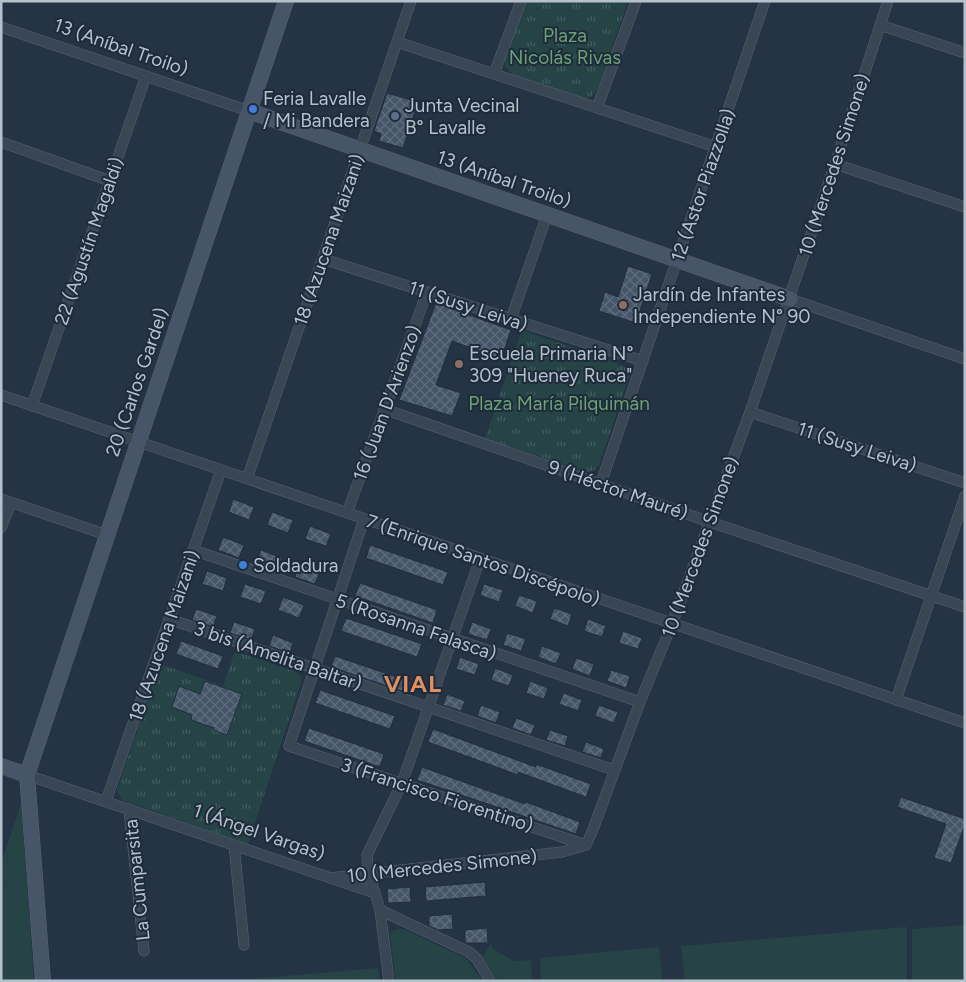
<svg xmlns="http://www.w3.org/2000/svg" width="966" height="982" viewBox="0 0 966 982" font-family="Figtree,sans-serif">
<defs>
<pattern id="park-tufts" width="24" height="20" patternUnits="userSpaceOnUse" patternTransform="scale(1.25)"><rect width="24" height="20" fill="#264446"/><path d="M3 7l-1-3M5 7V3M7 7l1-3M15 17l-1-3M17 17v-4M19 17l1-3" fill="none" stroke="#435d60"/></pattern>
<pattern id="building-cross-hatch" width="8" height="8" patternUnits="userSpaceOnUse" patternTransform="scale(1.25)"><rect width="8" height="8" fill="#465669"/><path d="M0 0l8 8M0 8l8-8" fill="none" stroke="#5e6c7d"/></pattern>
</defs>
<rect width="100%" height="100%" fill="#243445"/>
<path fill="#264446" d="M 21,803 L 34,981 L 1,981 L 1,888 L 3,882 L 1,876 L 1,864 Z
M 965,925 L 965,981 L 912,981 L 912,929 Z
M 907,927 L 907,981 L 685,981 L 681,946 Z
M 403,929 L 466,958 L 482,981 L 396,981 L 390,935 L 394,930 Z
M 491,943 L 492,948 L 514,961 L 531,960 L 532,981 L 497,981 L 482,958 Z
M 659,947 L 662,981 L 541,981 L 540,958 Z
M 378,968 L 380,981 L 227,981 Z"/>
<path fill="url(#park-tufts)" d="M 525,1 L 628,1 L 598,88 L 591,97 L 582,98 L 514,75 L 505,67 L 504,55 Z
M 522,330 L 624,366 L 629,370 L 629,377 L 599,465 L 593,471 L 586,472 L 485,438 Z
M 235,651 L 296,672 L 301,676 L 301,683 L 248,844 L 122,800 L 117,790 L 160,664 L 223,686 Z"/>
<path fill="url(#building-cross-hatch)" stroke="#202d3c" d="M 387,93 L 418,102 L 403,148 L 379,141 L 381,134 L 374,131 Z
M 628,266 L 652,274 L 636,323 L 599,311 L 605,292 L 618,297 Z
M 436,303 L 511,330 L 501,359 L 452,341 L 436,385 L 461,393 L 452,416 L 399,400 Z
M 233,499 L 254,507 L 249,520 L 229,512 Z
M 272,512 L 293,520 L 288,533 L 267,525 Z
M 310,526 L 331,534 L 326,546 L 305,539 Z
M 223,537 L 244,545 L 239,558 L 218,550 Z
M 370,545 L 448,572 L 443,585 L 366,558 Z
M 261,550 L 282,558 L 277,570 L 256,563 Z
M 299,564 L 320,571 L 315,584 L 295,577 Z
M 207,571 L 227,578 L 223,591 L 202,584 Z
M 360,583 L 437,610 L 433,623 L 355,596 Z
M 245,584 L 266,591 L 261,604 L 240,597 Z
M 484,584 L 503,590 L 499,602 L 480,595 Z
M 519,595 L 537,601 L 533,613 L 515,606 Z
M 283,597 L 304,605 L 299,618 L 278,610 Z
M 554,608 L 572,614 L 568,626 L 550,619 Z
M 196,609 L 217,616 L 213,627 L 192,620 Z
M 346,618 L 422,644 L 417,657 L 341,631 Z
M 588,619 L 606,626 L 602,637 L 584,631 Z
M 234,622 L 255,629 L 251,640 L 230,633 Z
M 472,622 L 491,629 L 487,640 L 468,634 Z
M 623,631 L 642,638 L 638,649 L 619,643 Z
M 507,633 L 526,639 L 521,651 L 503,645 Z
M 273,635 L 293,643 L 290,653 L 269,646 Z
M 181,641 L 223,656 L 218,669 L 176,654 Z
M 542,646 L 561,653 L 556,664 L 538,657 Z
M 335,656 L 411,682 L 408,693 L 331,667 Z
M 460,657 L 479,664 L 475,675 L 456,669 Z
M 576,658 L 594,664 L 590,676 L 572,669 Z
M 495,668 L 513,675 L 509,686 L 491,680 Z
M 611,670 L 630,676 L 626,688 L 607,681 Z
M 205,681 L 242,694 L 227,735 L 213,730 L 214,728 L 191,720 L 192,715 L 172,707 L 179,686 L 200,694 Z
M 530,681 L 548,688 L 544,699 L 526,693 Z
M 320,690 L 395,716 L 390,729 L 315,703 Z
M 564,693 L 582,700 L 578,711 L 559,704 Z
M 447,694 L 465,701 L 461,711 L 443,705 Z
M 481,705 L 500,712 L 496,723 L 477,716 Z
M 599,705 L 618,712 L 614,723 L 595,716 Z
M 516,718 L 535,725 L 531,735 L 512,728 Z
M 309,728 L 384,754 L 380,767 L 304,741 Z
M 433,729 L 536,767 L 536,764 L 591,784 L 586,797 L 518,772 L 518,775 L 428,742 Z
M 550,730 L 568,736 L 565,746 L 546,740 Z
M 586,742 L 604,749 L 601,758 L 582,752 Z
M 422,767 L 525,804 L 526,802 L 580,822 L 576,834 L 417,780 Z
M 901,797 L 965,819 L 965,824 L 951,863 L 934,858 L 946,824 L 897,807 Z
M 485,882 L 486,896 L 426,901 L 425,887 Z
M 410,887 L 411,902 L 388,903 L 387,889 Z
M 452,914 L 453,929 L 438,930 L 429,926 L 429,916 Z
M 487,928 L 488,943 L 465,943 L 465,930 Z"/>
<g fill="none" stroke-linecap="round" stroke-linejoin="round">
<defs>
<path id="street" d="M 880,25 L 965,53
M 1,27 L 249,111
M 397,42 L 716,147
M 494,74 L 521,1
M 597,108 L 636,1
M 1,142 L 110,181
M 835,164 L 965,207
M 323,259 L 643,361
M 790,299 L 965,359
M 511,319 L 547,215
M 1,395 L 965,723
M 32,406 L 146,76
M 384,409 L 710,522 L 965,607
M 750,412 L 965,483
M 247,479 L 411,1
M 601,483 L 765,1
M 1,499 L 107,535
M 347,513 L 427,292
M 364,519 L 289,746 L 586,845
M 1,528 L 11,503
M 193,550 L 640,702
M 169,619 L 614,770
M 896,700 L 965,496
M 27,775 L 375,893 L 380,910 L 469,952 L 477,959 L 490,981
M 106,801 L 221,470
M 129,809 L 144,951
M 234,845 L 244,945
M 330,878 L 562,852 L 586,845 L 592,832 L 640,702 L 672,624 L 750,412 L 835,164 L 888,1
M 375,893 L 368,874 L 367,855 L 402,783 L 480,559
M 380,910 L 389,981"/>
<path id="secondary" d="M 249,111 L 790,299
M 1,766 L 27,775
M 43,981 L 27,775 L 286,1"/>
</defs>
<use href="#street" stroke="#576472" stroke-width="11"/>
<use href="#secondary" stroke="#576472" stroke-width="16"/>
<use href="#street" stroke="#394654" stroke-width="10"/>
<use href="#secondary" stroke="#475568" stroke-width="15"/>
</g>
<g fill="#3f7fe0" stroke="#1e2b3a" stroke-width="2">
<circle cx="253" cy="109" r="5"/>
<circle cx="243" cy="565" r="5"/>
</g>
<circle fill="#5c6f8a" stroke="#1e2b3a" stroke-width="2" cx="395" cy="116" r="5"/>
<g fill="#8d6e63" stroke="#1e2b3a" stroke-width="2">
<circle cx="623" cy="305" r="5"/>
<circle cx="459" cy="364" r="5"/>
</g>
<g text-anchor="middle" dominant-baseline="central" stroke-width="4" stroke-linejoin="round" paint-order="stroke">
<g font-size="19" fill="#6ba174" stroke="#1e2b3a">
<text x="565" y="35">Plaza<tspan x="565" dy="22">Nicolás Rivas</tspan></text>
<text x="559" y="403">Plaza María Pilquimán</text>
</g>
<g font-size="19" fill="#b6c1ce" stroke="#1e2b3a">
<text transform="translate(121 47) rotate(19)">13 (Aníbal Troilo)</text>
<text transform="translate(834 165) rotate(-72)">10 (Mercedes Simone)</text>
<text transform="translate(504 179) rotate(19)">13 (Aníbal Troilo)</text>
<text transform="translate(703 185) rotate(-71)">12 (Astor Piazzolla)</text>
<text transform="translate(329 240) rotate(-71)">18 (Azucena Maizani)</text>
<text transform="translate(89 241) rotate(-71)">22 (Agustín Magaldi)</text>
<text transform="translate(468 306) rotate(18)">11 (Susy Leiva)</text>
<text transform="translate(137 382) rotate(-71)">20 (Carlos Gardel)</text>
<text transform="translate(387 403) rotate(-70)">16 (Juan D'Arienzo)</text>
<text transform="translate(857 447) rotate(18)">11 (Susy Leiva)</text>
<text transform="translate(618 490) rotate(19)">9 (Héctor Mauré)</text>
<text transform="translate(700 547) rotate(-70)">10 (Mercedes Simone)</text>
<text transform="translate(483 560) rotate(19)">7 (Enrique Santos Discépolo)</text>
<text transform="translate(416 627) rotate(19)">5 (Rosanna Falasca)</text>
<text transform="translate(164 636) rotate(-71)">18 (Azucena Maizani)</text>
<text transform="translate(278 656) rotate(19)">3 bis (Amelita Baltar)</text>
<text transform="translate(437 795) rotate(18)">3 (Francisco Fiorentino)</text>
<text transform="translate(259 832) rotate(19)">1 (Ángel Vargas)</text>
<text transform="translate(442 866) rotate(-6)">10 (Mercedes Simone)</text>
<text transform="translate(137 880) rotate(-96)">La Cumparsita</text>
</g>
<g font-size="19" fill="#b6c1ce" stroke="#1e2b3a" text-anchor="start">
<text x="263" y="98">Feria Lavalle<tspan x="263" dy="22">/ Mi Bandera</tspan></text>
<text x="405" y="105">Junta Vecinal<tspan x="405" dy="22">B° Lavalle</tspan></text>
<text x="633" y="294">Jardín de Infantes<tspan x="633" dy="22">Independiente N° 90</tspan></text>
<text x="469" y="353">Escuela Primaria N°<tspan x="469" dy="22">309 "Hueney Ruca"</tspan></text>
<text x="253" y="565">Soldadura</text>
</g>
<g font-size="24" font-weight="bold" letter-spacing="1" fill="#e0905f" stroke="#1e2b3a">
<text x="413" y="683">VIAL</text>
</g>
</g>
<rect width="966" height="982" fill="none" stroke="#b6c1ce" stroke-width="5"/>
</svg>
